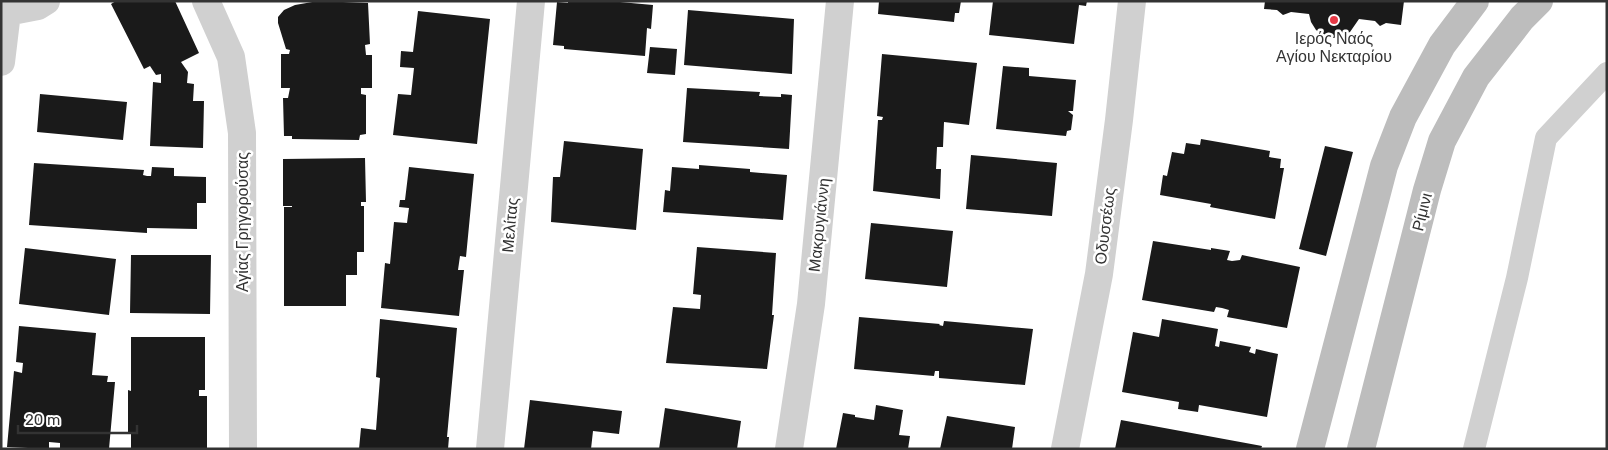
<svg xmlns="http://www.w3.org/2000/svg" width="1608" height="450" viewBox="0 0 1608 450" font-family="Rubik,sans-serif">
<rect width="100%" height="100%" fill="#fff"/>
<path fill="#1a1a1a" d="M 116,1 L 175,1 L 199,53 L 181,62 L 188,72 L 187,83 L 194,84 L 193,101 L 204,101 L 203,148 L 150,146 L 153,82 L 161,83 L 161,74 L 156,75 L 150,66 L 144,69 L 111,4 Z
M 318,1 L 368,3 L 370,44 L 365,45 L 366,55 L 372,55 L 372,88 L 361,88 L 361,94 L 366,95 L 366,134 L 360,135 L 359,140 L 292,139 L 292,136 L 284,136 L 283,98 L 288,98 L 290,88 L 281,88 L 281,54 L 289,54 L 290,50 L 286,49 L 278,23 L 278,17 L 284,10 L 295,5 Z
M 568,1 L 609,1 L 653,5 L 651,29 L 647,28 L 645,56 L 564,49 L 564,46 L 553,45 L 557,2 L 568,3 Z
M 879,1 L 961,1 L 959,13 L 955,13 L 954,22 L 878,14 Z
M 993,1 L 1087,1 L 1086,6 L 1079,5 L 1074,44 L 989,35 Z
M 1265,1 L 1404,1 L 1401,25 L 1386,23 L 1380,26 L 1375,21 L 1359,19 L 1350,32 L 1334,38 L 1323,35 L 1316,30 L 1311,22 L 1309,14 L 1291,12 L 1283,15 L 1277,10 L 1264,9 Z
M 688,10 L 794,19 L 792,74 L 684,65 Z
M 418,11 L 490,19 L 477,144 L 393,135 L 398,94 L 411,95 L 414,68 L 400,67 L 401,51 L 413,52 Z
M 650,47 L 677,49 L 675,75 L 647,73 Z
M 882,54 L 977,63 L 969,125 L 944,122 L 943,147 L 937,147 L 936,169 L 941,169 L 940,199 L 873,191 L 878,120 L 882,120 L 883,117 L 877,116 Z
M 1003,66 L 1029,68 L 1029,76 L 1076,80 L 1073,111 L 1068,111 L 1073,115 L 1071,130 L 1067,131 L 1066,136 L 996,129 Z
M 687,88 L 760,92 L 759,96 L 781,97 L 781,94 L 792,95 L 789,149 L 683,142 Z
M 40,94 L 127,102 L 123,140 L 37,132 Z
M 1201,139 L 1270,151 L 1269,157 L 1281,159 L 1280,168 L 1284,168 L 1275,219 L 1210,207 L 1211,204 L 1160,195 L 1163,175 L 1167,176 L 1172,152 L 1184,154 L 1186,143 L 1200,145 Z
M 564,141 L 643,149 L 636,230 L 551,222 L 553,177 L 560,177 Z
M 1325,146 L 1353,152 L 1326,256 L 1299,249 Z
M 971,155 L 1057,163 L 1052,216 L 966,209 Z
M 365,158 L 366,202 L 361,202 L 361,206 L 364,206 L 364,252 L 357,252 L 357,275 L 346,275 L 346,306 L 284,306 L 284,207 L 292,207 L 292,206 L 283,206 L 283,159 Z
M 34,163 L 144,170 L 143,175 L 147,176 L 151,176 L 152,167 L 174,168 L 174,176 L 206,177 L 206,203 L 197,203 L 197,229 L 147,228 L 147,233 L 29,225 Z
M 699,165 L 750,169 L 750,172 L 787,175 L 783,220 L 663,212 L 665,190 L 670,191 L 672,167 L 699,169 Z
M 409,167 L 474,174 L 466,257 L 460,256 L 458,270 L 464,270 L 459,316 L 381,308 L 385,263 L 390,264 L 394,222 L 407,223 L 409,208 L 399,207 L 400,200 L 405,200 Z
M 871,223 L 953,231 L 947,287 L 865,279 Z
M 1153,241 L 1211,250 L 1211,248 L 1230,251 L 1227,260 L 1232,261 L 1240,260 L 1242,255 L 1300,267 L 1287,328 L 1227,317 L 1229,310 L 1222,308 L 1216,307 L 1214,312 L 1142,300 Z
M 697,247 L 776,253 L 772,315 L 774,315 L 767,369 L 666,363 L 673,307 L 700,309 L 701,295 L 693,294 Z
M 25,248 L 116,259 L 109,315 L 19,304 Z
M 131,255 L 211,255 L 210,314 L 130,313 Z
M 859,317 L 940,324 L 939,325 L 943,326 L 944,321 L 1033,329 L 1025,385 L 939,378 L 939,371 L 935,371 L 934,376 L 854,369 Z
M 380,319 L 457,328 L 447,437 L 449,437 L 448,449 L 359,449 L 361,428 L 376,430 L 380,378 L 376,377 Z
M 1162,319 L 1218,329 L 1215,346 L 1219,347 L 1220,341 L 1251,347 L 1249,352 L 1255,354 L 1256,349 L 1278,354 L 1267,417 L 1199,405 L 1198,412 L 1178,409 L 1179,402 L 1122,392 L 1133,332 L 1159,337 Z
M 19,326 L 96,333 L 92,375 L 108,376 L 107,382 L 115,382 L 109,449 L 60,449 L 60,443 L 49,442 L 49,449 L 7,447 L 14,371 L 22,373 L 23,363 L 16,362 Z
M 131,337 L 205,337 L 205,390 L 199,390 L 199,396 L 207,396 L 207,449 L 131,449 L 131,434 L 128,434 L 128,390 L 131,391 Z
M 530,400 L 622,411 L 619,434 L 593,431 L 591,449 L 524,449 Z
M 876,405 L 903,410 L 899,435 L 910,436 L 908,449 L 836,449 L 843,413 L 855,415 L 855,417 L 874,420 Z
M 665,408 L 741,421 L 737,449 L 659,449 Z
M 947,416 L 1015,427 L 1012,449 L 940,449 Z
M 1121,420 L 1262,446 L 1261,449 L 1115,449 Z"/>
<g fill="none" stroke-linecap="round" stroke-linejoin="round">
<path stroke="#d0d0d0" stroke-width="22" d="M 1474,449 L 1517,278 L 1546,138 L 1607,73"/>
<path stroke="#d0d0d0" stroke-width="28" d="M 206,1 L 231,57 L 242,133 L 243,449
M 7,12 L 38,6 L 46,1
M 1,62 L 7,12
M 490,449 L 531,1
M 789,449 L 811,304 L 840,1
M 1065,449 L 1099,274 L 1119,120 L 1132,1"/>
<path stroke="#bdbdbd" stroke-width="28" d="M 1310,449 L 1384,166 L 1403,117 L 1442,45 L 1475,1
M 1361,449 L 1427,190 L 1442,141 L 1476,77 L 1522,18 L 1539,1"/>
</g>
<circle fill="#e63946" stroke="#fff" stroke-width="2" cx="1334" cy="20" r="5"/>
<g text-anchor="middle" dominant-baseline="central" stroke-width="5" stroke-linejoin="round" paint-order="stroke">
<g font-size="16" fill="#333" stroke="#fff">
<text x="1334" y="38">Ιερός Ναός<tspan x="1334" dy="18">Αγίου Νεκταρίου</tspan></text>
</g>
<g font-size="16" fill="#333" stroke="#fff">
<text transform="translate(1422 212) rotate(-76)">Ρίμινι</text>
<text transform="translate(242 222) rotate(-90)">Αγίας Γρηγορούσας</text>
<text transform="translate(510 225) rotate(-85)">Μελίτας</text>
<text transform="translate(819 225) rotate(-84)">Μακρυγιάννη</text>
<text transform="translate(1105 226) rotate(-83)">Οδυσσέως</text>
</g>
</g>
<rect width="1608" height="450" fill="none" stroke="#333333" stroke-width="5"/>
<path d="M18 425v8h119v-8" fill="none" stroke="#333333" stroke-width="2.5"/>
<text x="25" y="425" font-size="15" fill="#333333" stroke="#ffffff" stroke-width="4" paint-order="stroke">20 m</text>
</svg>
